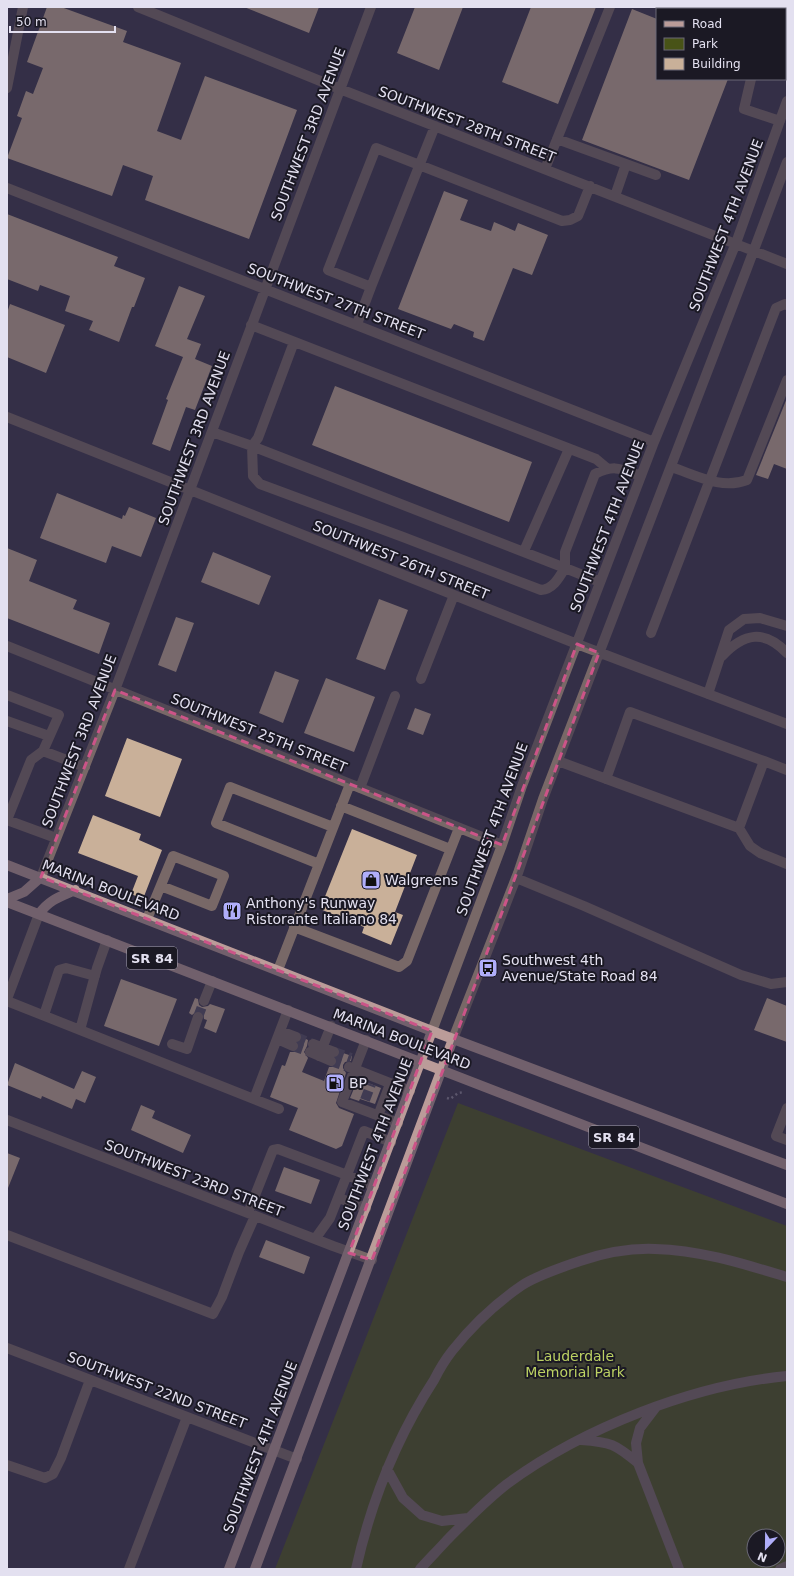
<svg xmlns="http://www.w3.org/2000/svg" width="794" height="1576" viewBox="0 0 794 1576" font-family="'DejaVu Sans',sans-serif">
<rect width="100%" height="100%" fill="#342f47"/>
<path fill="#485317" fill-rule="evenodd" d="M 458,1103 L 787,1226 L 787,1569 L 275,1569 ZM 754,1536 L 778,1536 L 778,1560 L 754,1560 Z"/>
<path fill="#c9b099" d="M 47,7 L 61,7 L 127,31 L 123,42 L 181,63 L 157,131 L 181,140 L 205,76 L 297,110 L 249,239 L 145,200 L 153,176 L 123,165 L 112,196 L 7,158 L 22,118 L 17,116 L 26,91 L 33,94 L 43,68 L 27,62 Z
M 244,7 L 319,7 L 309,33 Z
M 415,7 L 463,7 L 439,70 L 397,53 Z
M 531,7 L 596,7 L 558,104 L 502,82 Z
M 632,9 L 657,19 L 657,79 L 728,79 L 689,180 L 582,140 Z
M 444,191 L 468,200 L 460,220 L 491,231 L 494,222 L 515,231 L 518,223 L 548,235 L 532,275 L 513,268 L 484,341 L 473,337 L 474,332 L 454,324 L 451,329 L 398,309 Z
M 7,214 L 118,257 L 114,266 L 145,278 L 134,307 L 132,307 L 119,342 L 89,330 L 93,321 L 65,311 L 70,296 L 40,285 L 38,291 L 7,279 Z
M 179,286 L 205,296 L 187,339 L 201,344 L 195,359 L 212,366 L 195,410 L 186,407 L 170,451 L 152,444 L 168,400 L 166,399 L 183,357 L 155,346 Z
M 10,304 L 65,325 L 46,373 L 7,357 L 7,313 Z
M 335,386 L 532,462 L 509,522 L 312,445 Z
M 787,398 L 787,469 L 774,464 L 768,479 L 756,475 Z
M 57,493 L 122,519 L 123,515 L 125,516 L 129,507 L 156,518 L 141,557 L 112,546 L 106,563 L 40,538 Z
M 7,548 L 37,560 L 29,581 L 77,600 L 73,609 L 110,623 L 99,654 L 7,618 Z
M 213,552 L 271,576 L 259,605 L 201,582 Z
M 379,599 L 408,610 L 385,670 L 356,659 Z
M 176,617 L 194,623 L 176,672 L 158,665 Z
M 275,671 L 299,680 L 283,723 L 259,713 Z
M 326,678 L 375,697 L 354,752 L 304,733 Z
M 415,708 L 431,714 L 423,735 L 407,729 Z
M 127,738 L 182,759 L 160,817 L 105,796 Z
M 93,815 L 141,834 L 139,840 L 162,850 L 143,899 L 131,894 L 138,876 L 78,853 Z
M 352,829 L 417,855 L 395,912 L 403,915 L 391,945 L 362,933 L 364,927 L 320,909 Z
M 121,979 L 177,999 L 159,1046 L 104,1026 Z
M 195,998 L 198,999 L 199,1005 L 202,1007 L 208,1006 L 210,1004 L 225,1009 L 216,1033 L 204,1028 L 207,1020 L 204,1019 L 203,1012 L 197,1011 L 192,1015 L 189,1013 Z
M 767,998 L 787,1006 L 787,1042 L 754,1030 Z
M 302,1037 L 308,1040 L 307,1046 L 304,1052 L 308,1058 L 302,1072 L 324,1081 L 329,1067 L 332,1067 L 337,1064 L 337,1058 L 340,1055 L 340,1052 L 352,1056 L 351,1061 L 345,1062 L 343,1065 L 343,1068 L 346,1073 L 336,1103 L 339,1108 L 354,1114 L 342,1146 L 336,1149 L 289,1130 L 298,1108 L 270,1097 L 282,1065 L 285,1066 L 290,1052 L 294,1052 L 299,1049 L 299,1043 Z
M 15,1063 L 74,1089 L 82,1071 L 96,1077 L 85,1103 L 76,1099 L 72,1109 L 42,1096 L 41,1099 L 7,1085 Z
M 358,1079 L 381,1088 L 375,1104 L 360,1099 L 359,1101 L 350,1098 Z
M 141,1105 L 155,1111 L 152,1118 L 191,1135 L 183,1153 L 131,1130 Z
M 7,1153 L 20,1158 L 8,1188 L 7,1188 Z
M 284,1167 L 320,1180 L 311,1204 L 275,1191 Z
M 266,1240 L 310,1257 L 304,1274 L 259,1257 Z"/>
<g fill="none" stroke-linecap="round" stroke-linejoin="round">
<path stroke="#4e4a60" stroke-width="10" stroke-dasharray="10 5" stroke-linecap="butt" d="M 198,1017 L 204,1001
M 296,1037 L 313,1044
M 293,1046 L 310,1052
M 334,1052 L 351,1058
M 331,1061 L 348,1067
M 365,1100 L 371,1084"/>
<path stroke="#8c889c" stroke-width="2.5" stroke-dasharray="2 3" stroke-linecap="butt" d="M 447,1098 L 450,1099 L 458,1093 L 464,1092"/>
<path stroke="#786867" stroke-width="10" d="M 138,7 L 340,89 L 787,264
M 687,7 L 692,9
M 782,7 L 783,7
M 751,79 L 744,109 L 780,121
M 7,88 L 23,7
M 435,126 L 371,287 L 328,270 L 376,148 L 562,221 L 570,220 L 578,216 L 590,186
M 557,139 L 656,175
M 545,169 L 610,7
M 7,188 L 654,442
M 615,196 L 626,164
M 357,324 L 371,287
M 251,325 L 596,459 L 608,469
M 7,417 L 577,644 L 787,724
M 212,432 L 252,446 L 253,476 L 260,484 L 403,537 L 541,590 C 553,589 559,578 565,568 L 252,446 L 258,438 L 294,342
M 671,467 C 696,475 721,490 747,480 L 787,380
M 524,551 L 569,449
M 600,582 L 565,568 L 565,552 L 595,474 C 615,464 621,469 641,476
M 651,633 L 776,308 L 785,304 L 787,305
M 7,646 L 502,845
M 722,656 C 744,633 764,629 787,653
M 421,679 L 454,595
M 708,694 L 729,630 L 744,619 L 760,618 L 787,626
M 7,695 L 59,715 L 43,751
M 7,721 L 49,736
M 558,761 L 739,828 L 750,846 L 760,853 L 787,864
M 606,779 L 630,712 L 764,761
M 360,788 L 395,696
M 341,806 L 450,849
M 7,820 L 31,760 L 43,751 L 85,767
M 7,820 L 56,838
M 739,828 L 764,761 L 787,770
M 319,864 L 216,823 L 230,787 L 333,827
M 41,877 L 115,690 L 371,7
M 516,878 L 584,906 L 741,975 L 771,984 L 787,982
M 147,919 L 173,856 L 224,876 L 212,906 L 161,886
M 294,927 L 399,967 L 407,961 L 459,828
M 278,970 L 350,784
M 7,999 L 39,914
M 7,1001 L 279,1109
M 204,1001 L 212,981
M 44,1015 L 59,970 L 66,968 L 95,976
M 80,1030 L 97,968 L 107,940
M 280,1031 L 296,1037
M 432,1031 L 502,845 L 522,786 L 654,442 L 736,243 L 787,101
M 277,1039 L 293,1046
M 453,1039 L 518,873 L 543,799 L 746,271 L 787,162
M 366,1040 L 342,1102 L 398,1123
M 172,1044 L 187,1049 L 198,1017
M 313,1044 L 334,1052
M 310,1052 L 331,1061
M 319,1056 L 331,1026
M 349,1067 L 410,1091
M 254,1099 L 288,1010
M 787,1108 L 776,1136 L 787,1140
M 378,1116 L 390,1084
M 7,1120 L 333,1246 L 372,1260
M 374,1186 L 347,1175 L 364,1131 L 391,1142
M 339,1198 L 366,1208
M 248,1213 L 273,1150 L 278,1149 L 347,1175 L 330,1218 L 315,1239
M 7,1235 L 213,1314 L 222,1297 L 239,1252 L 255,1216
M 7,1348 L 297,1459
M 656,1407 L 640,1428 L 636,1443 L 638,1463 L 679,1569
M 581,1440 C 611,1442 615,1444 638,1463
M 7,1465 L 45,1478 L 53,1474 L 61,1458 L 90,1380
M 387,1469 L 403,1498 L 422,1515 L 442,1521 L 468,1518
M 129,1569 L 187,1417
M 356,1569 C 371,1502 397,1437 434,1380 C 439,1370 445,1360 452,1351 C 471,1327 495,1304 521,1286 C 535,1276 563,1267 580,1261 C 604,1253 630,1248 655,1249 C 700,1250 744,1264 787,1277
M 420,1569 C 429,1559 438,1550 447,1540 C 466,1521 485,1501 507,1484 C 583,1428 693,1385 787,1376
M 780,1569 L 787,1566"/>
<path stroke="#bb9c99" stroke-width="10" d="M 7,865 L 432,1031 L 787,1165
M 7,899 L 24,892 L 41,877
M 7,902 L 787,1204
M 39,914 C 49,900 59,897 75,890
M 229,1569 L 432,1031
M 255,1569 L 453,1039"/>
</g>
<path d="M0 0H794V1576H0ZM 577,644 L 599,653 L 372,1260 L 349,1253 L 432,1031 L 41,877 L 115,690 L 502,845 Z" fill="#342f47" fill-opacity=".55" fill-rule="evenodd"/>
<path fill="none" stroke="#cc5488" stroke-width="3" stroke-dasharray="8 5" stroke-linejoin="round" d="M 577,644 L 599,653 L 372,1260 L 349,1253 L 432,1031 L 41,877 L 115,690 L 502,845 Z"/>
<defs>
<symbol id="shop-square" viewBox="-11 -11 22 22"><rect x="-9" y="-9" width="18" height="18" rx="4" fill="#b0aefa" stroke="#1b1924"/><path d="M-5-2.5h2.3a2.7 3.5 0 0 1 5.4 0H5L5.5 6h-11ZM-1.5-2.5h3a1.5 2.3 0 0 0-3 0Z" fill="#111"/></symbol>
<symbol id="restaurant-square" viewBox="-11 -11 22 22"><rect x="-9" y="-9" width="18" height="18" rx="4" fill="#b0aefa" stroke="#1b1924"/><path d="M-5-6h1v4h1v-4h1v4h1v-4h1v5L-1.5 .5V6h-2V.5L-5-1ZM5-6V6H3V1.5H1.5Q1.5-4 5-6Z" fill="#111"/></symbol>
<symbol id="bus-square" viewBox="-11 -11 22 22"><rect x="-9" y="-9" width="18" height="18" rx="4" fill="#b0aefa" stroke="#1b1924"/><path d="M-5-6H5V4H4V6H2V4H-2V6H-4V4H-5ZM-3.5-4V0h7V-4ZM-3.5 1.2v1.5H-2V1.2ZM2 1.2v1.5H3.5V1.2Z" fill="#111"/></symbol>
<symbol id="fuel-square" viewBox="-11 -11 22 22"><rect x="-9" y="-9" width="18" height="18" rx="4" fill="#b0aefa" stroke="#1b1924"/><path d="M-5.5-6h7V0h2V4h1.3V-2.5L3-4.5l.8-.8L6-3V5H2.5V1h-1V6h-7ZM-4.2-4.7v3.2H.2V-4.7Z" fill="#111"/></symbol>
</defs>
<g fill-rule="evenodd">
<use href="#shop-square" x="360" y="869" width="22" height="22"/>
<use href="#restaurant-square" x="221" y="900" width="22" height="22"/>
<use href="#bus-square" x="477" y="957" width="22" height="22"/>
<use href="#fuel-square" x="324" y="1072" width="22" height="22"/>
</g>
<g text-anchor="middle" dominant-baseline="central" stroke-width="4" stroke-linejoin="round" paint-order="stroke">
<g fill="#1b1924" stroke="#a7a4b3" stroke-width="1">
<rect x="127" y="947" width="50" height="22" rx="3"/>
<rect x="589" y="1126" width="50" height="22" rx="3"/>
</g>
<g font-size="13" font-weight="bold" fill="#e3e0f0">
<text x="152" y="958">SR 84</text>
<text x="614" y="1137">SR 84</text>
</g>
<g font-size="14" fill="#e3e0f0" stroke="#1b1924">
<text transform="translate(467 124) rotate(21)">SOUTHWEST 28TH STREET</text>
<text transform="translate(308 134) rotate(-69)">SOUTHWEST 3RD AVENUE</text>
<text transform="translate(726 225) rotate(-69)">SOUTHWEST 4TH AVENUE</text>
<text transform="translate(336 301) rotate(21)">SOUTHWEST 27TH STREET</text>
<text transform="translate(194 438) rotate(-70)">SOUTHWEST 3RD AVENUE</text>
<text transform="translate(607 526) rotate(-69)">SOUTHWEST 4TH AVENUE</text>
<text transform="translate(401 560) rotate(22)">SOUTHWEST 26TH STREET</text>
<text transform="translate(259 733) rotate(22)">SOUTHWEST 25TH STREET</text>
<text transform="translate(79 741) rotate(-69)">SOUTHWEST 3RD AVENUE</text>
<text transform="translate(492 829) rotate(-70)">SOUTHWEST 4TH AVENUE</text>
<text transform="translate(111 890) rotate(21)">MARINA BOULEVARD</text>
<text transform="translate(402 1039) rotate(21)">MARINA BOULEVARD</text>
<text transform="translate(375 1144) rotate(-69)">SOUTHWEST 4TH AVENUE</text>
<text transform="translate(194 1178) rotate(21)">SOUTHWEST 23RD STREET</text>
<text transform="translate(157 1390) rotate(21)">SOUTHWEST 22ND STREET</text>
<text transform="translate(260 1447) rotate(-69)">SOUTHWEST 4TH AVENUE</text>
</g>
<g font-size="14" fill="#e3e0f0" stroke="#1b1924" text-anchor="start">
<text x="385" y="880">Walgreens</text>
<text x="246" y="903">Anthony's Runway<tspan x="246" dy="16">Ristorante Italiano 84</tspan></text>
<text x="502" y="960">Southwest 4th<tspan x="502" dy="16">Avenue/State Road 84</tspan></text>
<text x="349" y="1083">BP</text>
</g>
<g font-size="14" fill="#bcd163" stroke="#1b1924">
<text x="575" y="1356">Lauderdale<tspan x="575" dy="16">Memorial Park</tspan></text>
</g>
</g>
<rect width="794" height="1576" fill="none" stroke="#e3e0f0" stroke-width="16"/>
<rect x="656" y="8" width="130" height="72" fill="#1b1924" stroke="#6b6976"/>
<rect x="664" y="21" width="20" height="6" fill="#bb9c99" stroke="#6b6976"/>
<text x="692" y="28" font-size="12" fill="#e3e0f0">Road</text>
<rect x="664" y="38" width="20" height="12" fill="#485317" stroke="#6b6976"/>
<text x="692" y="48" font-size="12" fill="#e3e0f0">Park</text>
<rect x="664" y="58" width="20" height="12" fill="#c9b099" stroke="#6b6976"/>
<text x="692" y="68" font-size="12" fill="#e3e0f0">Building</text>
<g transform="translate(766 1548) rotate(202)"><circle r="19" fill="#1b1924" stroke="#6b6976"/>
<path d="M0-3L7 15L0 10L-7 15Z" fill="#b0aefa"/>
<text y="-6" font-size="11" font-weight="bold" text-anchor="middle" fill="#e3e0f0">N</text>
</g>
<path d="M10 26v6h105v-6" fill="none" stroke="#e3e0f0" stroke-width="2"/>
<text x="16" y="26" font-size="12" fill="#e3e0f0" stroke="#1b1924" stroke-width="3" paint-order="stroke">50 m</text>
</svg>
